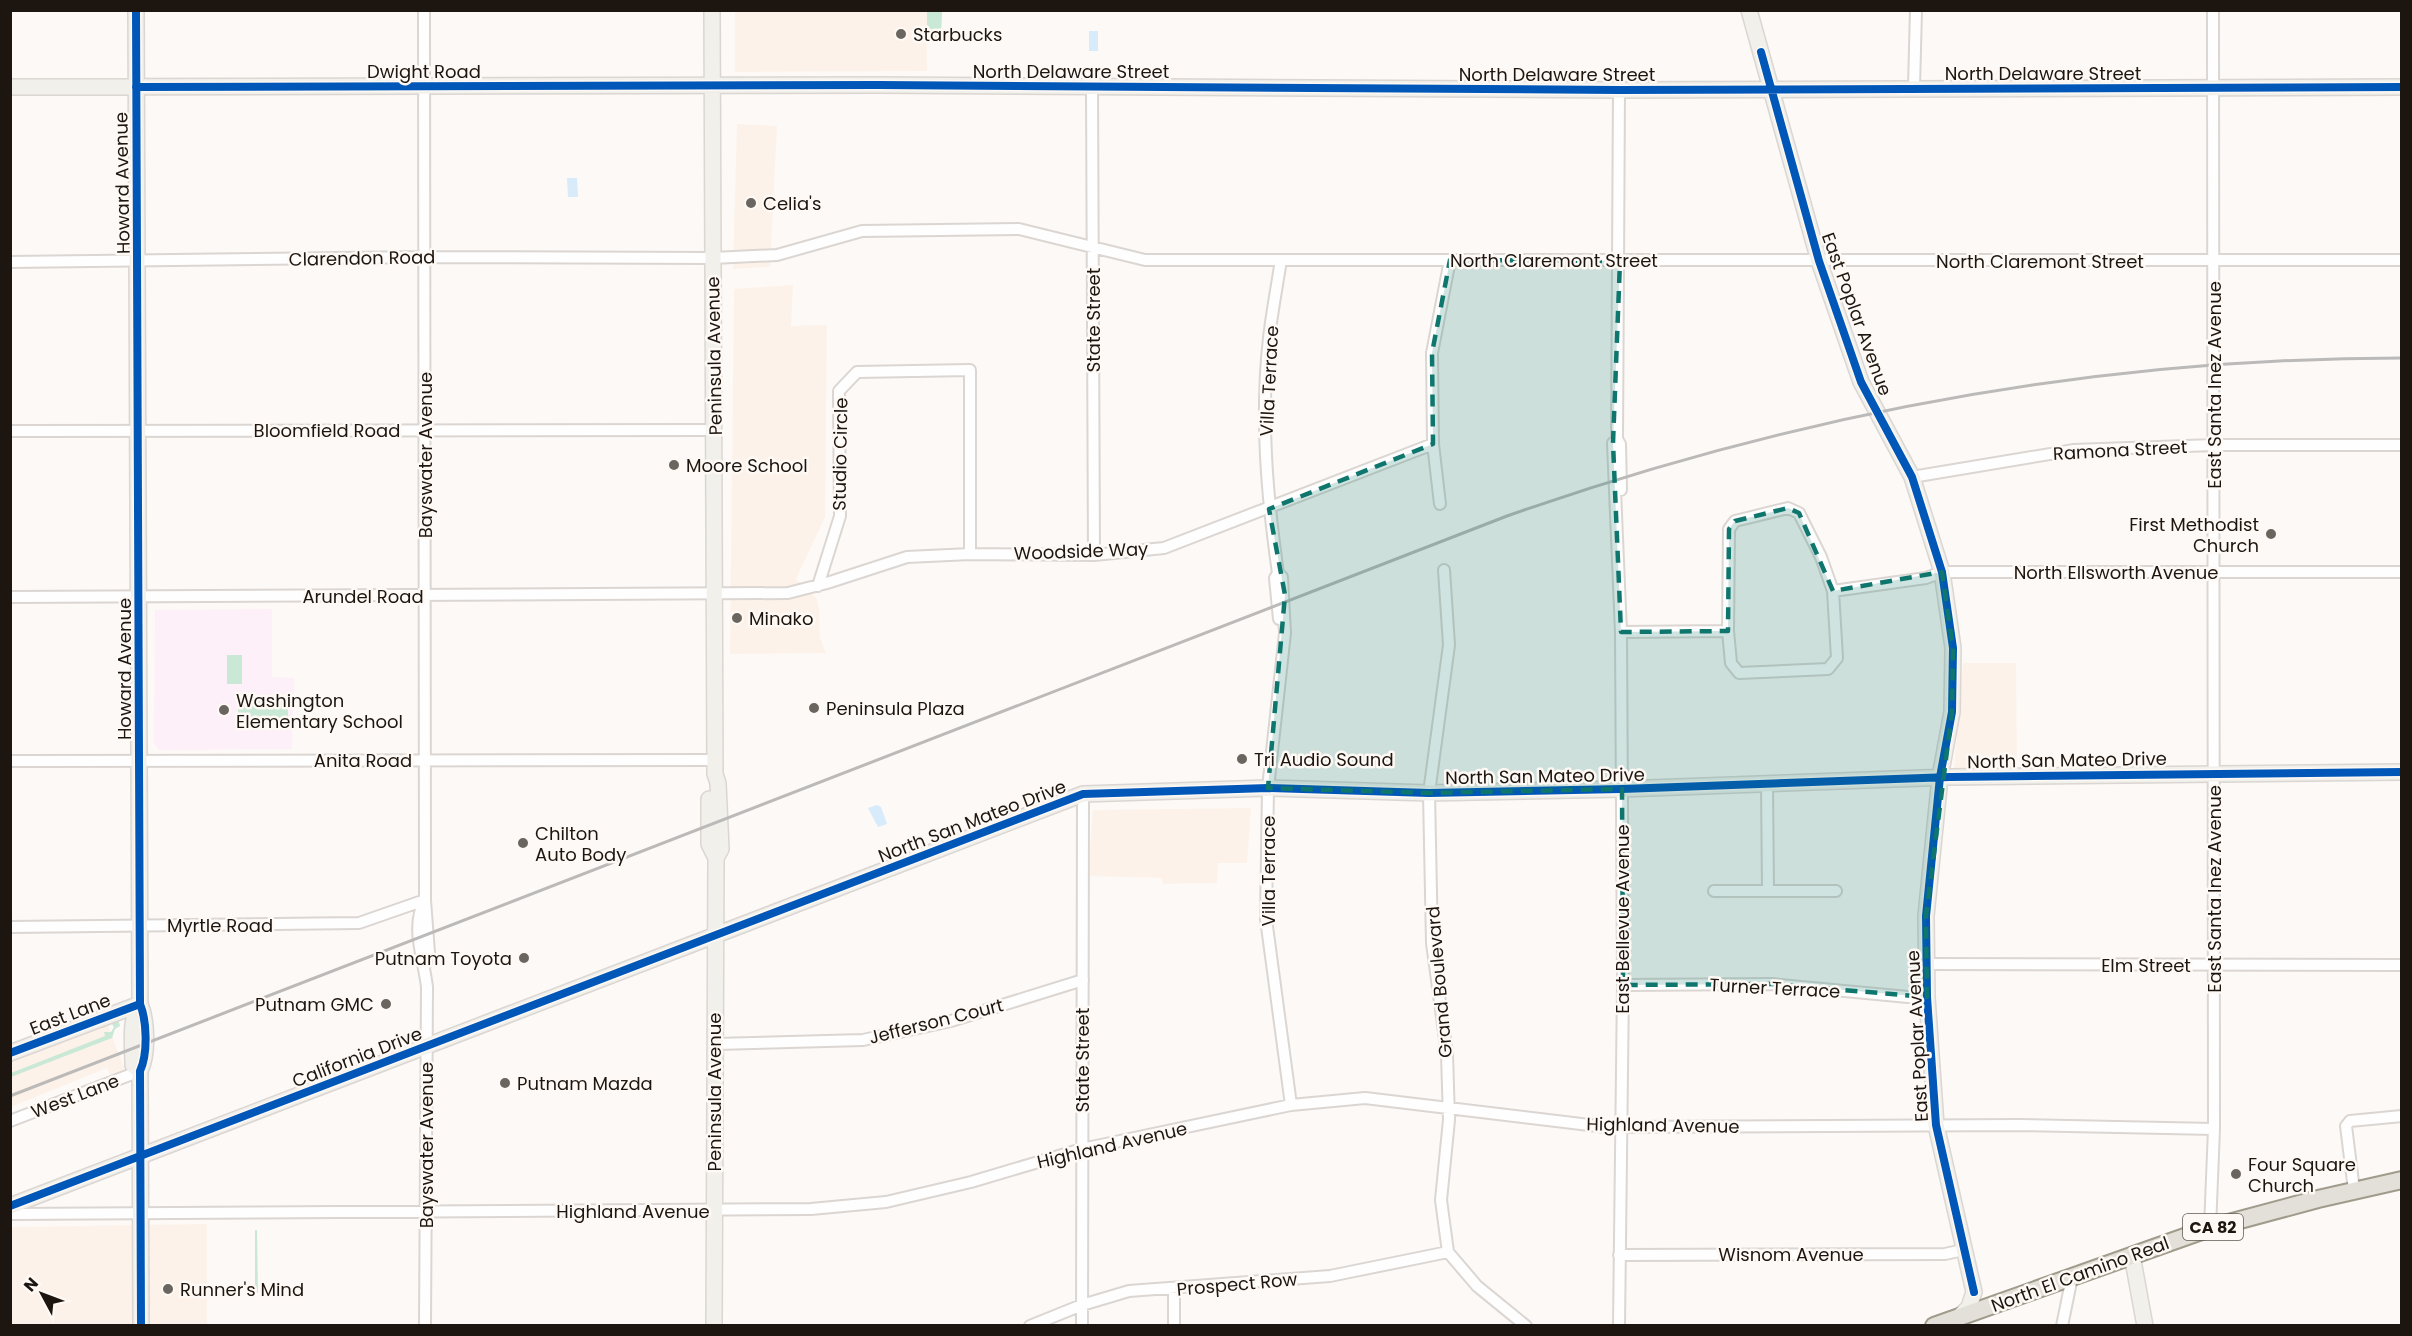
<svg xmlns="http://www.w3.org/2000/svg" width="2412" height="1336" viewBox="0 0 2412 1336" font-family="Poppins,sans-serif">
<rect width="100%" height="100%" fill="#fcf9f7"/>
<path fill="#fdf2e9" d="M 735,11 L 927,11 L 927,71 L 735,72 Z
M 737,124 L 777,126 L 770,267 L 733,269 Z
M 793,285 L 791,326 L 827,325 L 825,517 L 796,579 L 816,598 L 819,608 L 820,638 L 826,653 L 730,654 L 734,289 Z
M 1963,663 L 2016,663 L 2017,767 L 1954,768 Z
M 1251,808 L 1247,863 L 1218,863 L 1217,883 L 1163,884 L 1162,878 L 1088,876 L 1093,810 Z
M 108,1025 L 125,1070 L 110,1075 L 107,1068 L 11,1107 L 11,1062 Z
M 207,1224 L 207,1325 L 11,1325 L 10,1227 Z"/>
<path fill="#fdf0f8" d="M 272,609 L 272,677 L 294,678 L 292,749 L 159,750 L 154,743 L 155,610 Z"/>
<path fill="#cae8d6" d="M 927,11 L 942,11 L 941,39 L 927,39 Z
M 227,655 L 242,655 L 242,684 L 227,684 Z
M 288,698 L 288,721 L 238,721 L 238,699 Z
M 118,1019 L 120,1026 L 115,1029 L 112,1038 L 11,1077 L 11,1073 L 105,1036 L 104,1032 L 111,1032 L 114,1027 L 112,1024 L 103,1028 L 102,1025 Z
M 255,1230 L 257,1230 L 258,1293 L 248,1293 L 255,1291 Z"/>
<path fill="#d7ebfb" d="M 1089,31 L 1098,31 L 1098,51 L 1089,51 Z
M 567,178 L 577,178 L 578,197 L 568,197 Z
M 877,805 L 881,807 L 887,824 L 878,827 L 868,808 Z"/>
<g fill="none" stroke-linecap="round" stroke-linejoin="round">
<defs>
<path id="street" d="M 424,10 L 425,900 L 429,953 L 425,965
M 1092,86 L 1094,555
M 1914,87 L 1916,10
M 1619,90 L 1617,439 L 1613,443 L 1621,632 L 1623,985 L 1619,1326
M 10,262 L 424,257 L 713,258 L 777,255 L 862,231 L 1019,229 L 1145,260 L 2402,260
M 10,431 L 715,430
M 1617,439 L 1620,444 L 1621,490
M 1912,477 L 2074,450 L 2214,445 L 2402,445
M 1440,504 L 1433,444 L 1432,353 L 1450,260
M 1788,508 L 1799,513 L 1821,557 L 1833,591 L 1837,658 L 1828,669 L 1739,673 L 1731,663 L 1728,631 L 1729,529 L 1735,521 Z
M 1444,570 L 1449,645 L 1429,793 L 1432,943 L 1447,1054 L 1449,1120 L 1441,1200 L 1448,1252 L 1477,1286 L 1526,1326
M 1278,573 L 1282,577 L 1285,633 L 1268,788 L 1266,919 L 1291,1105
M 818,586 L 840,516 L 839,391 L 857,372 L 970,370 L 970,554
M 1833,591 L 1926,578 L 1942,572 L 2402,572
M 10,597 L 788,593 L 827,583 L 907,557 L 970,554 L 1094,555 L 1164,548 L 1433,444
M 1279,619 L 1275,578 L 1278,573 C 1267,496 1260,416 1269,338 C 1272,312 1277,286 1281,260
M 1621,632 L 1728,631
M 10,761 L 715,760
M 1767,784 L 1768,891
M 1714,891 L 1836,891
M 10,927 L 359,923 L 425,900
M 1926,964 L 2402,965
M 1623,985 L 1771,984 L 1908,997 L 1927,997
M 715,1044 L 863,1040 L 951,1021 L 1083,980
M 10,1121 L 140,1071
M 2354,1190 L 2346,1126 L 2350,1121 L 2402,1116
M 10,1214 L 811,1209 L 886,1202 L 971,1182 L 1082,1149 L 1291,1105 L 1365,1098 L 1606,1127 L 2020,1125 L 2214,1129
M 2210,1228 L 2214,1129 L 2213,10
M 1619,1255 L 1945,1254 L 1963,1250
M 425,1326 L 427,987 C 424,959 410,927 425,900
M 1030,1326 L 1082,1305 L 1129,1291 L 1330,1276 L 1448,1252
M 1082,1326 L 1083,794
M 1174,1326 L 1174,1289
M 2062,1326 L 2072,1277"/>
<path id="secondary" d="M 136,10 L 140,1004 C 147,1021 148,1054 140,1071 L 141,1326
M 712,10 L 715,774 L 718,783 L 721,849 L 716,858
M 1749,10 L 1819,261 L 1861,382 L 1912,477 L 1942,572 L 1953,648 L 1952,712 L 1940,777 L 1926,916 L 1927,997 L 1936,1125 L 1974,1292 L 1969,1307 L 1958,1318
M 10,87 L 878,85 L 1619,90 L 2402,87
M 709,799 L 709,844 L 716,858 L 714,1326
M 10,1053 L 140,1004
M 140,1071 L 133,1065 C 133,1044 129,1021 140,1004
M 10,1206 L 1083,794 L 1268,788 L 1429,793 L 1622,789 L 1950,777 L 2402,772
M 2132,1255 L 2145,1326"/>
<path id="primary" d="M 1934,1326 L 2210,1228 L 2318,1199 L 2402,1180"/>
</defs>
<use href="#street" stroke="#dbd6d2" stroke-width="14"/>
<use href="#secondary" stroke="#dbd6d2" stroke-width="18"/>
<use href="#primary" stroke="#a19b8b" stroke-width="20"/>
<use href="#street" stroke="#fffefe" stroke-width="10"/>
<use href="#secondary" stroke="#f1f0eb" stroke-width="15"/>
<use href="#primary" stroke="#e2e0d8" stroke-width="16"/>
<path stroke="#bbbab9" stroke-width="3" d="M 10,1096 L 1507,516 C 1794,415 2096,358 2402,358"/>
<defs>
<path id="cycleway" d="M 136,10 L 140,1004 C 147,1021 148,1054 140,1071 L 141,1326
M 1761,52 L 1819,261 L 1861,382 L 1912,477 L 1942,572 L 1953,648 L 1952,712 L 1940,777 L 1926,916 L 1927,997 L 1936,1125 L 1974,1292
M 136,87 L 878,85 L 1619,90 L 2402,87
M 10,1053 L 140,1004
M 10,1206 L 1083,794 L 1268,788 L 1429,793 L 1622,789 L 1950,777 L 2402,772"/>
</defs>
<use href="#cycleway" stroke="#fef9f5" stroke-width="11"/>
<use href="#cycleway" stroke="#0057b8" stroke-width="8"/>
</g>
<path fill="#0f766e" fill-opacity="0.2" stroke="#0f766e" stroke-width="4.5" stroke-dasharray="12 8" stroke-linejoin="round" d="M 1450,260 L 1620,261 L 1613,443 L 1621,632 L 1728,631 L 1729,529 L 1735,521 L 1788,508 L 1799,513 L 1833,591 L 1942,572 L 1953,648 L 1952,712 L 1926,916 L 1927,997 L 1771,984 L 1623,985 L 1622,789 L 1429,793 L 1268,788 L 1285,595 L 1269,509 L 1433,444 L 1432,353 Z"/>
<g fill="#6b6560" stroke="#fef9f5" stroke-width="2">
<circle cx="901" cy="34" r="6"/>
<circle cx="751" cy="203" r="6"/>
<circle cx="674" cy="465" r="6"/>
<circle cx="2271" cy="534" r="6"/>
<circle cx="737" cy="618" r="6"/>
<circle cx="814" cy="708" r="6"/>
<circle cx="224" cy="710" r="6"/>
<circle cx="1242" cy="759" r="6"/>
<circle cx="523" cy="843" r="6"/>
<circle cx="524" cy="958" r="6"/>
<circle cx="386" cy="1004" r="6"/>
<circle cx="505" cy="1083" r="6"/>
<circle cx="2236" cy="1174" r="6"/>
<circle cx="168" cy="1289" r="6"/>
</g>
<g text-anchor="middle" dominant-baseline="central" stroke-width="5" stroke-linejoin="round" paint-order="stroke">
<rect fill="#fef9f5" stroke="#605954" stroke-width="1.5" x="2183" y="1214" width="60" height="26" rx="4.5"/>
<g font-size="16" font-weight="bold" fill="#1d150f">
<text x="2213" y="1227">CA 82</text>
</g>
<g font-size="18" fill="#1d150f" stroke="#fef9f5" text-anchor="start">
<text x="913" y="34">Starbucks</text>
<text x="763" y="203">Celia's</text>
<text x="686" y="465">Moore School</text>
<text x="2259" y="524" text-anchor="end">First Methodist<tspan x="2259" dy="21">Church</tspan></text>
<text x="749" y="618">Minako</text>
<text x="236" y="700">Washington<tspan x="236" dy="21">Elementary School</tspan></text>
<text x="826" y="708">Peninsula Plaza</text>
<text x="1254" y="759">Tri Audio Sound</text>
<text x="535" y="833">Chilton<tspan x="535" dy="21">Auto Body</tspan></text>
<text x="512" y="958" text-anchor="end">Putnam Toyota</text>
<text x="374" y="1004" text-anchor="end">Putnam GMC</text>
<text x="517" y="1083">Putnam Mazda</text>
<text x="2248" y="1164">Four Square<tspan x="2248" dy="21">Church</tspan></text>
<text x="180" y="1289">Runner's Mind</text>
</g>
<g font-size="18" fill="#1d150f" stroke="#fef9f5">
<text x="424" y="71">Dwight Road</text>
<text x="1071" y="71">North Delaware Street</text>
<text x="2043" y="73">North Delaware Street</text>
<text x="1557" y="74">North Delaware Street</text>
<text transform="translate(122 183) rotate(-91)">Howard Avenue</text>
<text transform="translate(362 258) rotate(-1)">Clarendon Road</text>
<text x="1554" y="260">North Claremont Street</text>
<text x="2040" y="261">North Claremont Street</text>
<text transform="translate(1857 314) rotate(70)">East Poplar Avenue</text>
<text transform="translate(1093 320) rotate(-90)">State Street</text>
<text transform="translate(714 356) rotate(-91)">Peninsula Avenue</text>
<text transform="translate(1269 381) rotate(-87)">Villa Terrace</text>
<text transform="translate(2214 385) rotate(-90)">East Santa Inez Avenue</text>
<text x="327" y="430">Bloomfield Road</text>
<text transform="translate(2120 450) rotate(-3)">Ramona Street</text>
<text transform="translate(840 454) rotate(-89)">Studio Circle</text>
<text transform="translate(425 455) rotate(-90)">Bayswater Avenue</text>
<text transform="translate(1081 551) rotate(-2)">Woodside Way</text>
<text x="2116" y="572">North Ellsworth Avenue</text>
<text x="363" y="596">Arundel Road</text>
<text transform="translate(124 669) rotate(-90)">Howard Avenue</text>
<text x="363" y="760">Anita Road</text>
<text transform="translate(2067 760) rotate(-1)">North San Mateo Drive</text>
<text transform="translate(1545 776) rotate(-1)">North San Mateo Drive</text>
<text transform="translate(972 821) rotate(-21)">North San Mateo Drive</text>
<text transform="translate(1268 871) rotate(-90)">Villa Terrace</text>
<text transform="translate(2214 889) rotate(-90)">East Santa Inez Avenue</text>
<text transform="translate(1622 919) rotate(-90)">East Bellevue Avenue</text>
<text x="220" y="925">Myrtle Road</text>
<text x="2146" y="965">Elm Street</text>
<text transform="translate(1439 982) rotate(-95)">Grand Boulevard</text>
<text transform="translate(1775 988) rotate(3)">Turner Terrace</text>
<text transform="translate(70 1014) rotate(-21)">East Lane</text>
<text transform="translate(936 1021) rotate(-14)">Jefferson Court</text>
<text transform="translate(1917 1036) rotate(-93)">East Poplar Avenue</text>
<text transform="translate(357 1057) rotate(-21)">California Drive</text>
<text transform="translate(1082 1060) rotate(-90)">State Street</text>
<text transform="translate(714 1092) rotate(-90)">Peninsula Avenue</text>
<text transform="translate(75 1096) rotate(-21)">West Lane</text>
<text transform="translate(1663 1125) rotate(1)">Highland Avenue</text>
<text transform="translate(426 1145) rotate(-90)">Bayswater Avenue</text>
<text transform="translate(1112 1145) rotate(-13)">Highland Avenue</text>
<text x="633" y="1211">Highland Avenue</text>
<text x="1791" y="1254">Wisnom Avenue</text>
<text transform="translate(2080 1274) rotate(-20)">North El Camino Real</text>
<text transform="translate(1237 1284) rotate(-5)">Prospect Row</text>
</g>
</g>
<rect width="2412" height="1336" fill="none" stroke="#1d150f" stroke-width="24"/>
<g transform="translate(42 1294) rotate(311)" stroke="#fef9f5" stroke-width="4.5" paint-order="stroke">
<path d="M0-4.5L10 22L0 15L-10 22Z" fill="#1d150f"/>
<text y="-9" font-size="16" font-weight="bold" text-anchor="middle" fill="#1d150f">N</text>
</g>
</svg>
